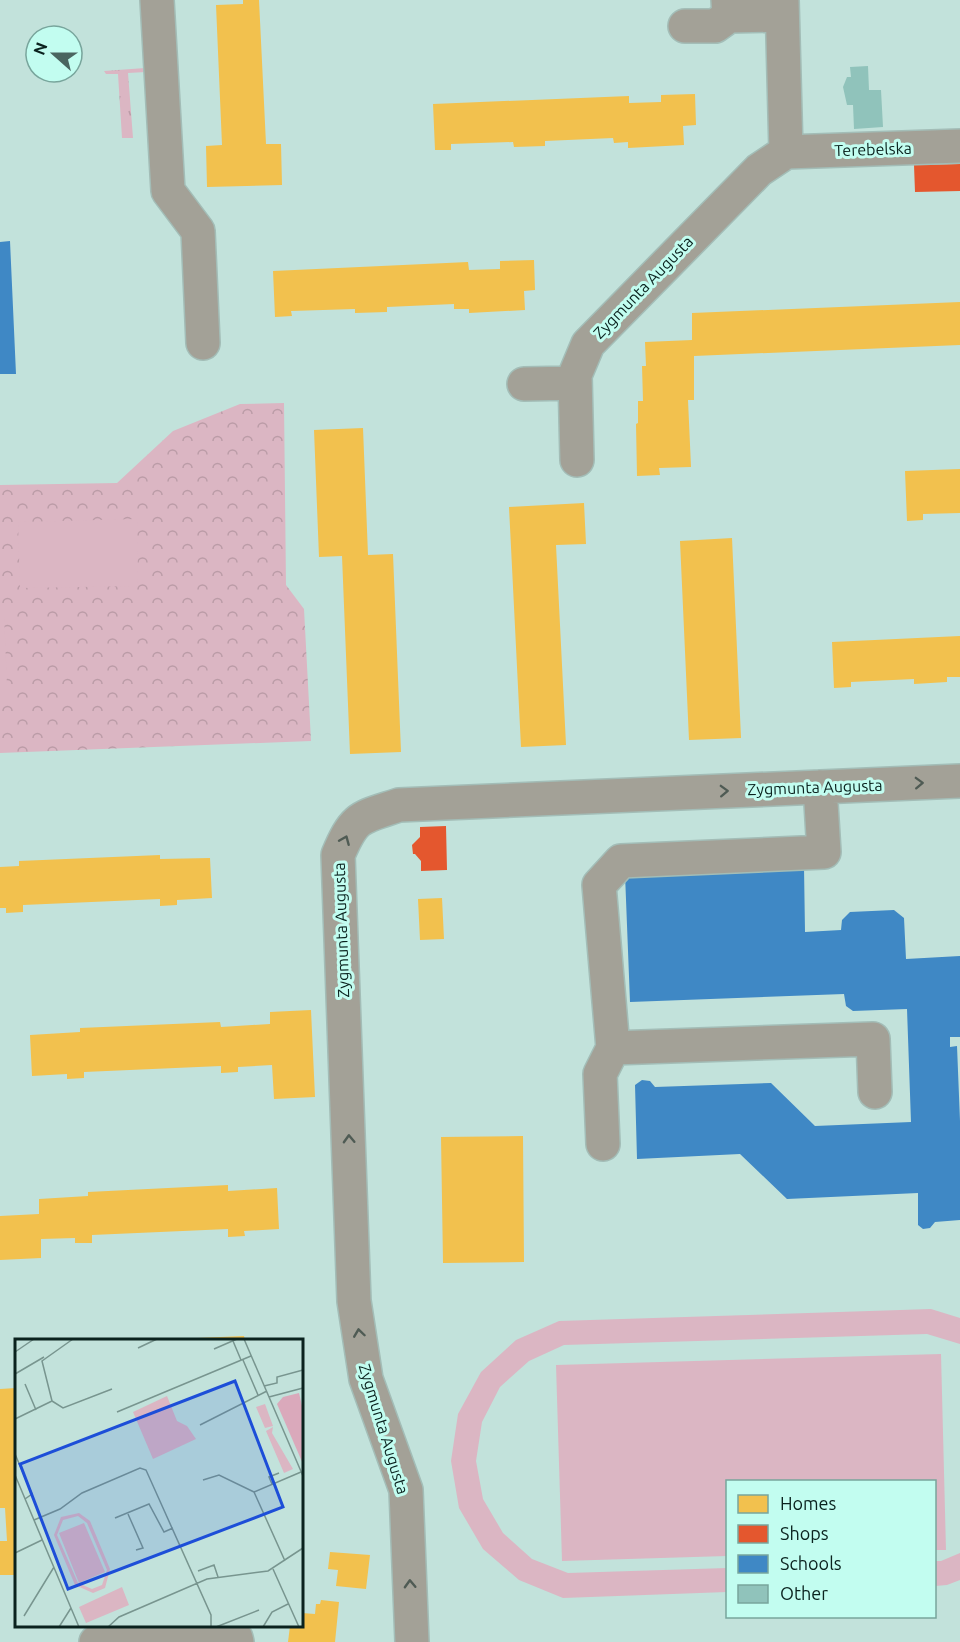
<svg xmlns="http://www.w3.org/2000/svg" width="960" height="1642" viewBox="0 0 960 1642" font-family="Ubuntu,sans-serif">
<defs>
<pattern id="grass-tufts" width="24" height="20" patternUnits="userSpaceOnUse" patternTransform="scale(1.5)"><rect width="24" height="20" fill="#dbb6c3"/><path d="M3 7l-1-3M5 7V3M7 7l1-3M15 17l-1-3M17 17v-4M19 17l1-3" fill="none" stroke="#bb9ca7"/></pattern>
<pattern id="park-crowns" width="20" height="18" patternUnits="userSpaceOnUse" patternTransform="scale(1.5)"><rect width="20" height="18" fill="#dbb6c3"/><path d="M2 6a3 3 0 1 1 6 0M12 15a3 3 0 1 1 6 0" fill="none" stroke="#bb9ca7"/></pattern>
</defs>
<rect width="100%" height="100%" fill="#c2e2db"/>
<path fill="url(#grass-tufts)" d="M 145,68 L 146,72 L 128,73 L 133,138 L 122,138 L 118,74 L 106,74 L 104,71 Z"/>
<path fill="url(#park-crowns)" d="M 284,403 L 286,585 L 304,609 L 311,741 L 0,753 L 0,485 L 117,483 L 173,431 L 240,404 Z"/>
<path fill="#dbb6c3" d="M 137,519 L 138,586 L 20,588 L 18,522 Z
M 0,614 L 4,614 L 7,686 L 0,686 Z
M 931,1309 L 960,1318 L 960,1344 L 927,1334 L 564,1345 L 529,1361 L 500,1387 L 482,1422 L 476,1461 L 483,1499 L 503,1533 L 532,1559 L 568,1573 L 727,1568 L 727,1592 L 563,1598 L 519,1580 L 483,1549 L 459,1508 L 451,1461 L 458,1414 L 481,1372 L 516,1340 L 559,1321 Z
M 941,1354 L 946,1550 L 935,1550 L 934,1482 L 728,1482 L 727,1556 L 562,1561 L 556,1365 Z
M 960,1553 L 960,1580 L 947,1585 L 935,1586 L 935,1561 L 941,1561 Z"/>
<path fill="#f2c14e" d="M 243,0 L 259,0 L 266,144 L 281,144 L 282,185 L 207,187 L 206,146 L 222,145 L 216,5 L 243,4 Z
M 695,94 L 696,125 L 683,126 L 684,145 L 628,148 L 628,142 L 614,143 L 613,138 L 545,141 L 545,146 L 514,147 L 513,142 L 451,144 L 451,150 L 435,150 L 433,104 L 629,96 L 629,103 L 661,102 L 661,95 Z
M 534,260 L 535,290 L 524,291 L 525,310 L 469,313 L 469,309 L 454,309 L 454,304 L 387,307 L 387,312 L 355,313 L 355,309 L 291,311 L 292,316 L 275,317 L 273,271 L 468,262 L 469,270 L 500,269 L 500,261 Z
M 960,302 L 960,345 L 694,356 L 694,400 L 688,400 L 691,467 L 659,468 L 660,475 L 637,476 L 636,424 L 638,423 L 638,401 L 643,401 L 642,366 L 646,366 L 645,342 L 692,340 L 692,313 Z
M 363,428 L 368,555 L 393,554 L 401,752 L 350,754 L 342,556 L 319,557 L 314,430 Z
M 960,469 L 960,513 L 923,514 L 923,520 L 907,521 L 905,471 Z
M 584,503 L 586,544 L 556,545 L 566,745 L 521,747 L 509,507 Z
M 732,538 L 741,738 L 689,740 L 680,541 Z
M 960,636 L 960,677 L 947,677 L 947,682 L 914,684 L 914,679 L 851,682 L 851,687 L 834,688 L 832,642 Z
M 160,855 L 160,859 L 210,858 L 212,898 L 177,900 L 177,905 L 160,906 L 160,899 L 23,905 L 23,912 L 6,913 L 6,908 L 0,908 L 0,867 L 19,866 L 19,861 Z
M 442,898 L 444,939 L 420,940 L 418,899 Z
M 311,1010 L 315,1097 L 274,1099 L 272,1065 L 238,1067 L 238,1072 L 221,1073 L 221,1066 L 84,1072 L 84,1078 L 67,1079 L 67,1074 L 32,1076 L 30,1035 L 80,1032 L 80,1028 L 220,1022 L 221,1027 L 270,1024 L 270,1012 Z
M 523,1136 L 524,1262 L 443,1263 L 441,1137 Z
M 228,1185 L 228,1191 L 277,1188 L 279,1229 L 244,1231 L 245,1236 L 228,1237 L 228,1229 L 92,1235 L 92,1243 L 75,1243 L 75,1238 L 41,1239 L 41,1258 L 0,1260 L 0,1216 L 39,1214 L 39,1199 L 88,1196 L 88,1192 Z
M 244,1336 L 245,1340 L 175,1340 L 175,1339 Z
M 16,1388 L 16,1575 L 0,1575 L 0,1541 L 7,1541 L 5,1508 L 0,1508 L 0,1389 Z
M 330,1552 L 370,1555 L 366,1589 L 336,1586 L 338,1570 L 328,1569 Z
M 321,1600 L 339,1602 L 335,1642 L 288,1642 L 290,1626 L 302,1626 L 302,1613 L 315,1614 L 316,1604 L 320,1604 Z"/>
<path fill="#e4572e" d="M 960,164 L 960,191 L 915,192 L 914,165 Z
M 446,826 L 447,870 L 421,871 L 421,861 L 415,854 L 413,854 L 412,845 L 420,837 L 420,827 Z"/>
<path fill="#3f88c5" d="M 10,241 L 16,374 L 0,374 L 0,242 Z
M 804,867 L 805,932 L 841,930 L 842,920 L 850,912 L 894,910 L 904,918 L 906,959 L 960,956 L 960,1037 L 950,1037 L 950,1047 L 957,1046 L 960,1121 L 960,1220 L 935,1222 L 930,1228 L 923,1229 L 918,1225 L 918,1193 L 787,1199 L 740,1154 L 637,1159 L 635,1085 L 642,1080 L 650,1081 L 655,1087 L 771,1083 L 815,1126 L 911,1122 L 907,1009 L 853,1011 L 846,1006 L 844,994 L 630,1002 L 625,874 Z"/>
<path fill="#90c3bb" d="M 868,66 L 869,90 L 881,90 L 883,127 L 854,129 L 853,105 L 847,105 L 843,87 L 847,77 L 851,77 L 850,67 Z"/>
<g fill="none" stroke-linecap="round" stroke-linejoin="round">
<defs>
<path id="minor" d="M 157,0 L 168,191 L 198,231 L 203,343
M 728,0 L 729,16 L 782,15
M 782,0 L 786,152
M 685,26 L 715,26 L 729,16
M 786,152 L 960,146
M 524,384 L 575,383
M 577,460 L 575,375 L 588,344 L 759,170 L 786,152
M 613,1048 L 873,1039 L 875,1092
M 603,1144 L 600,1074 L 613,1048 L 599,885 L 621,861 L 824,852 L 820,787
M 96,1642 L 236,1638 L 237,1642
M 412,1642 L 406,1490 L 366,1379 L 354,1301 L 338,855 C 355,815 360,818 399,805 L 960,781"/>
</defs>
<use href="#minor" stroke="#a3bdb7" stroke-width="36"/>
<use href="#minor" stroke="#a3a197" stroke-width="33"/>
</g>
<defs><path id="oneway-chevron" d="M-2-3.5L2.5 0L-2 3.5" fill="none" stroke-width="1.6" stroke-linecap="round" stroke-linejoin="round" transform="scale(1.5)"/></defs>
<g stroke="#4f5b54">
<use href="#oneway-chevron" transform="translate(919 783) rotate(-2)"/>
<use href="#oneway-chevron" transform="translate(724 791) rotate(-2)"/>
<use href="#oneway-chevron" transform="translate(345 840) rotate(-67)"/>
<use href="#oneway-chevron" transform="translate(349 1139) rotate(-92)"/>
<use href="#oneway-chevron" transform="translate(359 1333) rotate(-98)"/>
<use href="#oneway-chevron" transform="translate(410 1584) rotate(-92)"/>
</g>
<g text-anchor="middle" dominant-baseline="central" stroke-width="6" stroke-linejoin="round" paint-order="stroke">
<g font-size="16" fill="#0a221e" stroke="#c2fdf0">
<text transform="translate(873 149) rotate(-2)">Terebelska</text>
<text transform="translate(643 287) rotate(-46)">Zygmunta Augusta</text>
<text transform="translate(815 787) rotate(-2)">Zygmunta Augusta</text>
<text transform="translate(341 930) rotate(-92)">Zygmunta Augusta</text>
<text transform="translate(384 1429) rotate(73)">Zygmunta Augusta</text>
</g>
</g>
<g transform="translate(15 1339)">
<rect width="288" height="288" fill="#c2e2db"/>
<path d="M 250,65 L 258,87 L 250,89 L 241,68 ZM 258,88 L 257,94 L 278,130 L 269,134 L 251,92 Z" fill="#dbb6c3"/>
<path d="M 284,54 L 288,71 L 288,125 L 262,65 L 268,58 Z" fill="#daa9bb"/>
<path d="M 152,57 L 162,82 L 172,87 L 181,100 L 138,120 L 118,73 Z" fill="#dbb6c3"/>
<path d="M 64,174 L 75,182 L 95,230 L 90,249 L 78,254 L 60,246 L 39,196 L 46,178 ZM 63,177 L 72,184 L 92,231 L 87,246 L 77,250 L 63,244 L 42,196 L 48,181 ZM 69,184 L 90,233 L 64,244 L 44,194 ZM 107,248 L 114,266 L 71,284 L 64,268 Z" fill="#dbb6c3" fill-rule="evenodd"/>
<path fill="none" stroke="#78958f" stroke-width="1.5" d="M 229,0 L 288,137M 218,2 L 226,21M 123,9 L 142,0M 199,10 L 222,0M 0,13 L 19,0M 228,21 L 243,56M 0,35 L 29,18M 10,45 L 21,71M 249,47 L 262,44 L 262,38 L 288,31M 254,58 L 288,49M 37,62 L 27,22 L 58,0M 37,62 L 48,69 L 97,50M 102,73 L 236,17M 0,80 L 37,62M 185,86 L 252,52M 0,115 L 17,155 L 10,160M 0,136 L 64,288M 188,141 L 204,136 L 239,153M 257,145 L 254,138 L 264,134M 239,153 L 270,222M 239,153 L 286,133M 113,175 L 128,209 L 121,211M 100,179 L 134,165 L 149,193 L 158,189M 19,181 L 45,170 L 67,154 L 125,129 L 131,131 L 196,276 L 196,288M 0,214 L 27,201M 258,230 L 284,288M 183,232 L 199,226 L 203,238M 9,277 L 39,228M 44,288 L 56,269M 93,288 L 104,278 L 192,240 L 253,232 L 288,209M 201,288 L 244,271M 248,288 L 257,273 L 273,265"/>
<path fill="#1d4ed8" fill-opacity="0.15" stroke="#1d4ed8" stroke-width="3" d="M 220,42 L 268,168 L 53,250 L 5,125 Z"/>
<rect width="288" height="288" fill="none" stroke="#0a221e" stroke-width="3"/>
</g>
<rect x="726" y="1480" width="210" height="138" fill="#c2fdf0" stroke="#78a59c" stroke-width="1.5"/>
<rect x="738" y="1495" width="30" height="18" fill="#f2c14e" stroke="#78a59c" stroke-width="1.5"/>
<text x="780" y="1510" font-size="18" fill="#0a221e">Homes</text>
<rect x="738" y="1525" width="30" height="18" fill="#e4572e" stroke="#78a59c" stroke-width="1.5"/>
<text x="780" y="1540" font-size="18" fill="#0a221e">Shops</text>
<rect x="738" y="1555" width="30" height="18" fill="#3f88c5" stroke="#78a59c" stroke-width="1.5"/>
<text x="780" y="1570" font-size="18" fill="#0a221e">Schools</text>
<rect x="738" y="1585" width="30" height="18" fill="#90c3bb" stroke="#78a59c" stroke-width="1.5"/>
<text x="780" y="1600" font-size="18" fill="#0a221e">Other</text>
<g transform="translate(54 54) rotate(291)"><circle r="28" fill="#c2fdf0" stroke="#78a59c" stroke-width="1.5"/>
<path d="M0-4.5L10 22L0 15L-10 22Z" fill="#4a6560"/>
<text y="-9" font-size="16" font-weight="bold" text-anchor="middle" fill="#0a221e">N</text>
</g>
</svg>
